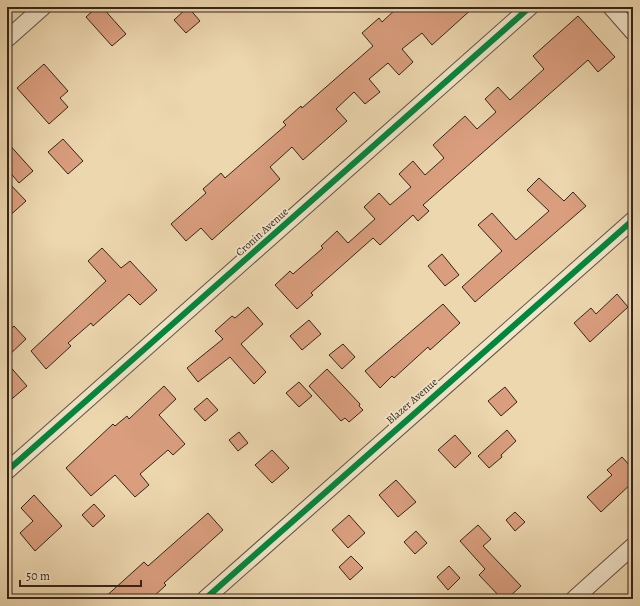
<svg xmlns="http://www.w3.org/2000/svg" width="640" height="606" viewBox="0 0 640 606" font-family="Alegreya,serif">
<rect width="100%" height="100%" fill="#edd7af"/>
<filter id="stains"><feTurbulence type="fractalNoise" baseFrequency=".005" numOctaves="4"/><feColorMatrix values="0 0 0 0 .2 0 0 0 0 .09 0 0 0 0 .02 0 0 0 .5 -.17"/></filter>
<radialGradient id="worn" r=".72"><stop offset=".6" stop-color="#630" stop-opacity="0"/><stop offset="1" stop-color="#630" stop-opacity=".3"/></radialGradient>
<path fill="#da9e7e" stroke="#34251b" d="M 97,7 L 102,7 L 126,34 L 112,46 L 86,17 Z
M 188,7 L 200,21 L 186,33 L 174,20 Z
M 398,7 L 474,7 L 432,45 L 422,33 L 402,49 L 413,62 L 399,75 L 388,63 L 369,79 L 380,92 L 365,104 L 354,92 L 336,109 L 347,121 L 303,160 L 292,147 L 270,167 L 280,179 L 212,240 L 201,228 L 186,241 L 171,224 L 206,193 L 203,189 L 221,173 L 225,178 L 286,125 L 283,122 L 301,106 L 302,108 L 373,46 L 362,33 L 379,18 L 382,22 Z
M 578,16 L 615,57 L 598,72 L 588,60 L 423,205 L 429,211 L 418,221 L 413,215 L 380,245 L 373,238 L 311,293 L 313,295 L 297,309 L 275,285 L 290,271 L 293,274 L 323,248 L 321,246 L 337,231 L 348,243 L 375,219 L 364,207 L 379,193 L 390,205 L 411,187 L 399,174 L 413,161 L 425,175 L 444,158 L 433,145 L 465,116 L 477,129 L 496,112 L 485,99 L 498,87 L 510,100 L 544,69 L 533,56 Z
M 44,64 L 68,91 L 60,98 L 68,107 L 49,124 L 17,88 Z
M 63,139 L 83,161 L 68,174 L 48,152 Z
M 7,142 L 33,171 L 19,183 L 7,169 Z
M 539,178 L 564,201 L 573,192 L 586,206 L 475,302 L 462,287 L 502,251 L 478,225 L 492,213 L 516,240 L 549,211 L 527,190 Z
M 7,181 L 26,201 L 7,218 Z
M 102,248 L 121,268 L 130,261 L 157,290 L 140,305 L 129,294 L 93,326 L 91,323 L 68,343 L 71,346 L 46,369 L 31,351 L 106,281 L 88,261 Z
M 442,254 L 459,275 L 445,286 L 428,266 Z
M 617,294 L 628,307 L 590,342 L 574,323 L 591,308 L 596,314 Z
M 443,304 L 460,323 L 430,350 L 428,347 L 394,378 L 392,376 L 380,388 L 365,371 Z
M 248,307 L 263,324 L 241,344 L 266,372 L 254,384 L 230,357 L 198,382 L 187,368 L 223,339 L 215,331 L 232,316 L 235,318 Z
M 309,320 L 321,334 L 302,350 L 290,336 Z
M 14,326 L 26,339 L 7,357 L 7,332 Z
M 343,344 L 355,357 L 342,369 L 329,355 Z
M 7,363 L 27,386 L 7,403 Z
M 327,369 L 360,404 L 359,406 L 363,410 L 349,422 L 345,418 L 341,421 L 309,386 Z
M 299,382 L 312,396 L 299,407 L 286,393 Z
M 164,386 L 176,399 L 159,415 L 185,444 L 173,455 L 168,450 L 140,474 L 149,485 L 135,497 L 115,475 L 91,496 L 66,468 L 113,424 L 115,426 L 127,416 L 129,419 Z
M 505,387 L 517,402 L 501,416 L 488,401 Z
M 207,398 L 218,410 L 205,421 L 194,409 Z
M 507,430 L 516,441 L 501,455 L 502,457 L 489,468 L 478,456 Z
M 239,432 L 248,443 L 238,451 L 229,440 Z
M 455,435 L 471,453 L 455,468 L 438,450 Z
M 272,450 L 289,468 L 272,483 L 255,465 Z
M 622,457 L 633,469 L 633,482 L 601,512 L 587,497 L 612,475 L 607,470 Z
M 396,480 L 416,502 L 398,517 L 379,495 Z
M 34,495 L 62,526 L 35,551 L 20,533 L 33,521 L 21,508 Z
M 94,504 L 105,516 L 93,527 L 82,515 Z
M 515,512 L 525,522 L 515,531 L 506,520 Z
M 208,513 L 223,530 L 164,583 L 166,585 L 151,599 L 103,599 L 144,562 L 148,566 Z
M 349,515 L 365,533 L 348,548 L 332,530 Z
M 478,525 L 491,539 L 483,546 L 521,586 L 507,599 L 502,599 L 479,575 L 485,569 L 460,541 Z
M 416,531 L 427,543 L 415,554 L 404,542 Z
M 351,556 L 363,568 L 350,580 L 339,567 Z
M 449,566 L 460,578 L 448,590 L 437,577 Z"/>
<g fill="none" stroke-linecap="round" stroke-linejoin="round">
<defs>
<path id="street" d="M 611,7 L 633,32
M 7,39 L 43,7
M 7,471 L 530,7
M 205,599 L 633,220
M 574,599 L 633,546"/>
</defs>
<use href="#street" stroke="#625240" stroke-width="18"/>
<use href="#street" stroke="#f3e5cb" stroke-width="16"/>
<defs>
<path id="cycleway" d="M 7,471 L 530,7
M 205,599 L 633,220"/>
</defs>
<use href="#cycleway" stroke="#f3e5cb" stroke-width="8"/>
<use href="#cycleway" stroke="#00873e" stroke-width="6"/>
</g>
<g text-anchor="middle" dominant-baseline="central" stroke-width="3.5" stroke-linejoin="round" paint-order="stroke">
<g font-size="11" fill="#34251b" stroke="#f3e5cb">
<text transform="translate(262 232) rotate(-42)">Cronin Avenue</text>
<text transform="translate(412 401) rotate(-41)">Blazer Avenue</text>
</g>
</g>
<rect width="640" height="606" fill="none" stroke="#edd7af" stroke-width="24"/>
<rect x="8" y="8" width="624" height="590" fill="none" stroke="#34251b" stroke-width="2"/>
<rect x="12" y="12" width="616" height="582" fill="none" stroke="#34251b"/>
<path d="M20 580v6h121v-6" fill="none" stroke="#34251b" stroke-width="2"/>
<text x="26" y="580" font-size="12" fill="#34251b" stroke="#f3e5cb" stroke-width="3" paint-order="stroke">50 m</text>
<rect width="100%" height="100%" filter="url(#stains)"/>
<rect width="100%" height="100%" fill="url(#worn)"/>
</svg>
